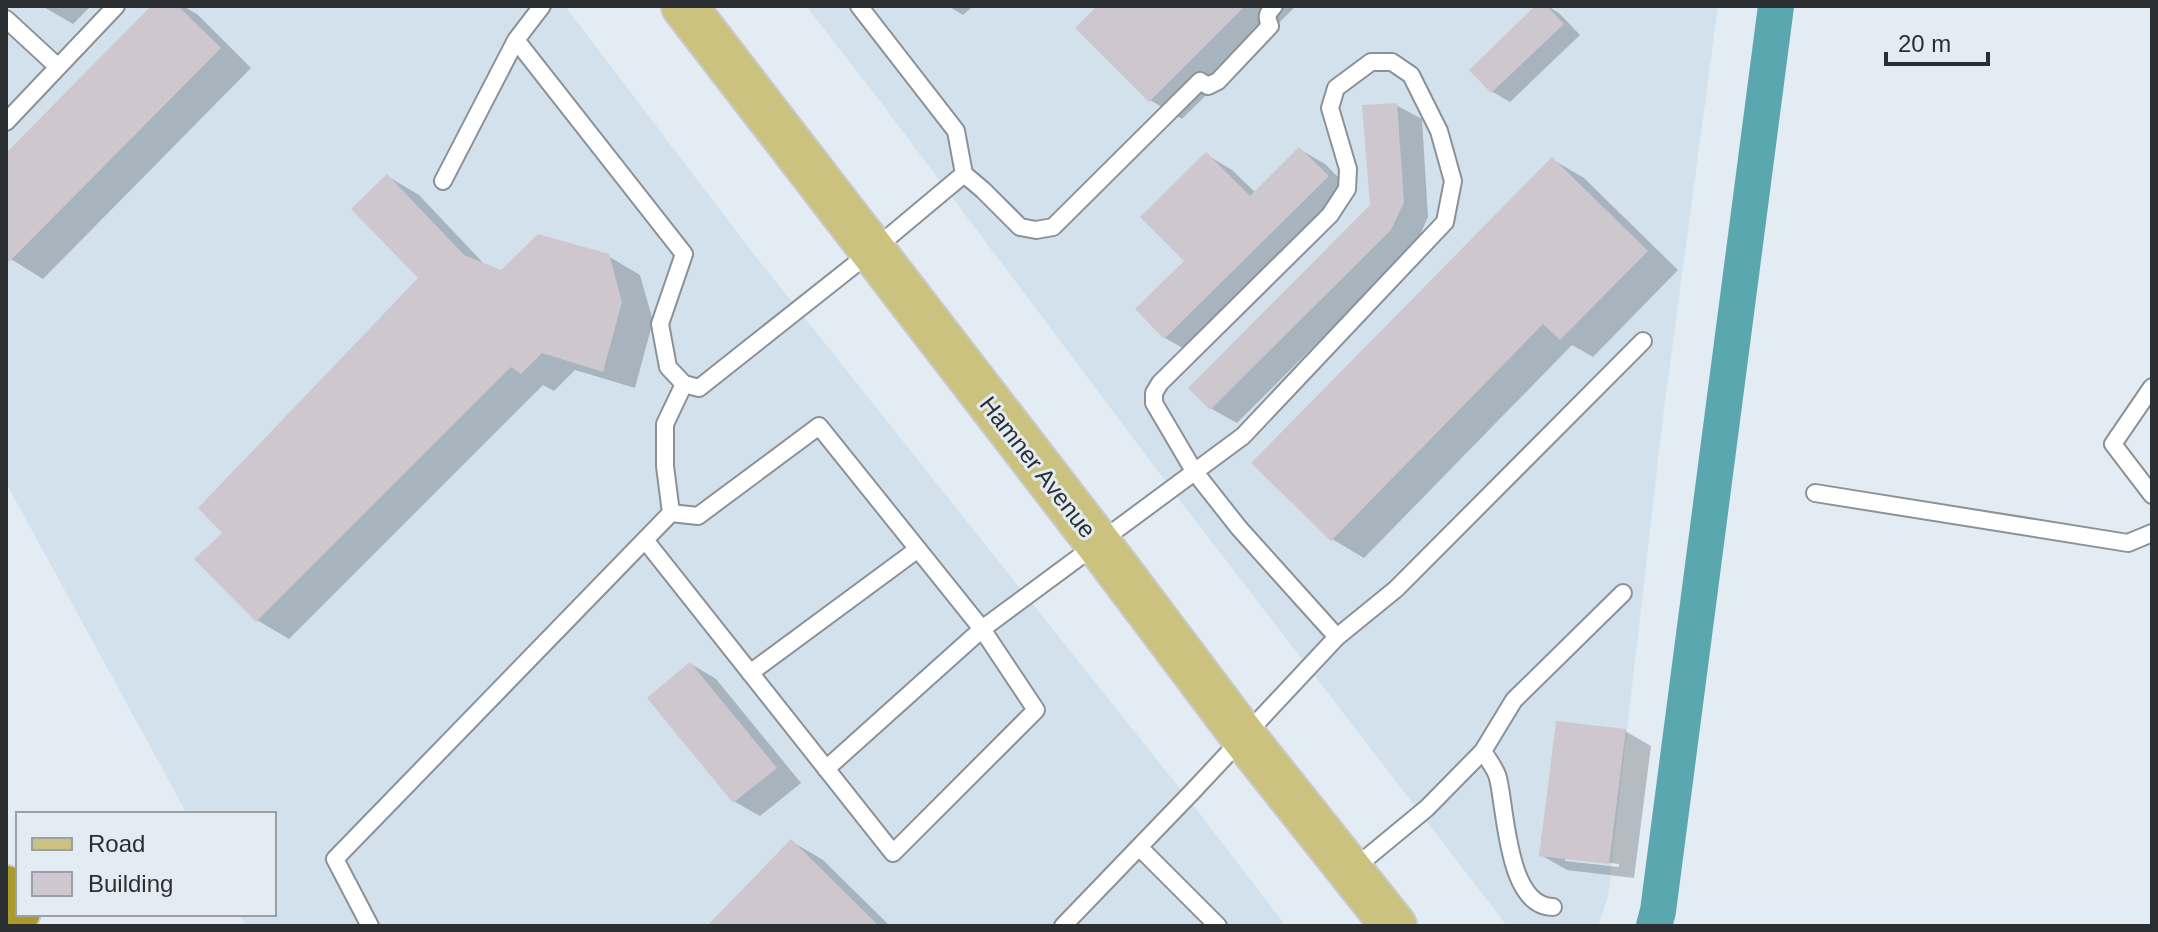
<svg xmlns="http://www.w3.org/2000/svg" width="2158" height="932" viewBox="0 0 2158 932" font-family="Arial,sans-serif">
<rect width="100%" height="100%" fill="#e3ecf2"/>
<path fill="#d3e1ed" d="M 6,6 L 565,6 L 753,253 L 1197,810 L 1286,926 L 246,926 L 239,914 L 274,914 L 274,814 L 187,814 L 6,483 Z
M 806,6 L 1718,6 L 1663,417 L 1608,897 L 1598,926 L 1507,926 L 1181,502 L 876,96 Z"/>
<path fill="#0003" fill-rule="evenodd" d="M 42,6 L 91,6 L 73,24 Z
M 154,6 L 183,6 L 197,14 L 251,68 L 43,279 L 6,256 L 6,156 Z
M 948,6 L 973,6 L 963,15 Z
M 1100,6 L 1296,6 L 1182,119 L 1150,100 Z
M 1538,6 L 1547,6 L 1559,13 L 1580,35 L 1510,102 L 1493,92 L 1472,70 Z
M 1396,105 L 1422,119 L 1428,217 L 1416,244 L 1237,423 L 1212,409 L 1191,388 L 1372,206 Z
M 1299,149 L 1325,164 L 1353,192 L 1190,352 L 1165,338 L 1187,261 L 1207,155 L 1232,170 L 1256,193 Z
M 1552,159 L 1584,178 L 1678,270 L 1593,357 L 1572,345 L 1364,558 L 1332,539 Z
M 387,176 L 419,195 L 487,267 L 501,272 L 608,256 L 640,275 L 653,321 L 635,388 L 575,370 L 554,391 L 543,385 L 289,639 L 257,620 L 225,533 L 421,278 Z
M 691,664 L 716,679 L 801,783 L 760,816 L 735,802 L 650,698 Z
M 1625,731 L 1651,746 L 1634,878 L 1567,870 L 1541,855 ZM 1565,857 L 1619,864 L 1619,867 L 1565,861 Z
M 791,841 L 823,860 L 890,926 L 710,926 Z"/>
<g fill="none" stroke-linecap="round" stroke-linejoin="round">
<path stroke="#5aa7af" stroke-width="36" d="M 1654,926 L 1658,911 L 1776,6"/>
</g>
<path fill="#cec7cf" d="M 151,6 L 178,6 L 221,48 L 9,262 L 6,258 L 6,153 Z
M 1097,6 L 1245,6 L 1149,102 L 1075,28 Z
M 1535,6 L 1547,6 L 1564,24 L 1491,93 L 1469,70 Z
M 1397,103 L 1404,202 L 1391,230 L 1210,410 L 1188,388 L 1370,205 L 1362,105 Z
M 1299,147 L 1329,176 L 1164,339 L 1135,309 L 1184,261 L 1140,217 L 1206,152 L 1250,196 Z
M 1552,157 L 1648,251 L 1560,340 L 1543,324 L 1331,541 L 1251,463 Z
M 387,174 L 464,255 L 501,270 L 538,234 L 609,254 L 622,302 L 603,372 L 542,353 L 521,374 L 511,367 L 256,622 L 194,559 L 222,533 L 198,508 L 418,278 L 351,209 Z
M 690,662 L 777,768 L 733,803 L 647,698 Z
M 1556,721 L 1626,729 L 1609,864 L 1539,856 Z
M 791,839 L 879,926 L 707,926 Z"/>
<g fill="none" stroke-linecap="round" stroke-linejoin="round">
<defs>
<path id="service" d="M 542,6 L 516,40 L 684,254 L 660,324 L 668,367 L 684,384 L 699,388 L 872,251 L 964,174
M 859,6 L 956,131 L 964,174 L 983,190 L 1020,227 L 1036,230 L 1053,227 L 1200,81 L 1208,86 L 1218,81 L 1270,26 C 1266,16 1267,14 1274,6
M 6,19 L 58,67
M 6,122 L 116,6
M 443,181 L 516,40
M 2152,387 L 2113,444 L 2152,495
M 1815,493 L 2128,543 L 2152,533
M 671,513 L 698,516 L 819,426 L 982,629 L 826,769
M 645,540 L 893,853 L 1036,710 L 982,629 L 1243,436 L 1445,222 L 1453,181 L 1439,131 L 1411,75 L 1392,62 L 1371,62 L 1336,88 L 1330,108 L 1348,169 L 1347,189 L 1330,215 L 1160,383 L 1154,393 L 1154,403 L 1194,471 L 1239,528 L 1337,637
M 750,673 L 918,549
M 1483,751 C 1488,760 1496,769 1498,778 C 1506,810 1507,907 1553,907
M 1139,847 L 1218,926
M 1352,870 L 1427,808 L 1483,751 L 1514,700 L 1623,593
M 370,926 L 335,859 L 671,513 L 665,466 L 665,424 L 684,384
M 1063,926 L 1193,791 L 1337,637 L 1396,589 L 1643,341"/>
<path id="primary" d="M 684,6 L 1097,542 L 1243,736 L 1394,926"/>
<path id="motorway" d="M 6,888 L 18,912"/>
</defs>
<use href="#service" stroke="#8a9298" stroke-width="20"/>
<use href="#primary" stroke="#c8c9ca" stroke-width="48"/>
<use href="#motorway" stroke="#c8c9ca" stroke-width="48"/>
<use href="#service" stroke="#fff" stroke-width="16"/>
<use href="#primary" stroke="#ccc280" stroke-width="44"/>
<use href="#motorway" stroke="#aa9a2c" stroke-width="44"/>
</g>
<g text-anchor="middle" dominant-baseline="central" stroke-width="6" stroke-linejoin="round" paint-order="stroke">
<g font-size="24" fill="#2c2f32" stroke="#e3ecf2">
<text transform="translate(1038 467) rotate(52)">Hamner Avenue</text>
</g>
</g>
<rect width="2158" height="932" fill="none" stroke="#2c2f32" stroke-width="16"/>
<rect x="16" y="812" width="260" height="104" fill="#e3ecf2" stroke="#9aa0a5" stroke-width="2"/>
<rect x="32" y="838" width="40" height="12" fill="#ccc280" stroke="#9aa0a5" stroke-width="2"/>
<text x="88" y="852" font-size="24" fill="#2c2f32">Road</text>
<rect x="32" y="872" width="40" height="24" fill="#cec7cf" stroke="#9aa0a5" stroke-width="2"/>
<text x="88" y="892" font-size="24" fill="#2c2f32">Building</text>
<path d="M1886 52v12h102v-12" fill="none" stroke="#2c2f32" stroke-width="4"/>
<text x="1898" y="52" font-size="24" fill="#2c2f32" stroke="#e3ecf2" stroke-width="6" paint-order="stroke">20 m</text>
</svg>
